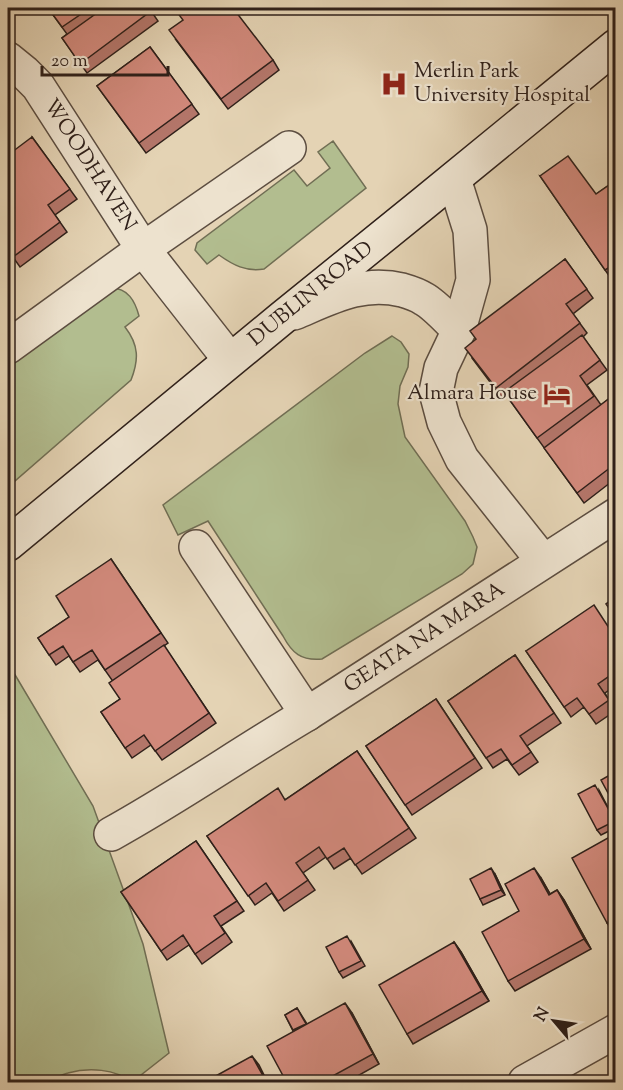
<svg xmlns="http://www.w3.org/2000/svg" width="623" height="1090" viewBox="0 0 623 1090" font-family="'Sorts Mill Goudy',serif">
<rect width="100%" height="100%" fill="#e4d3b4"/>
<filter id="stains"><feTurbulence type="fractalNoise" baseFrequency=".00333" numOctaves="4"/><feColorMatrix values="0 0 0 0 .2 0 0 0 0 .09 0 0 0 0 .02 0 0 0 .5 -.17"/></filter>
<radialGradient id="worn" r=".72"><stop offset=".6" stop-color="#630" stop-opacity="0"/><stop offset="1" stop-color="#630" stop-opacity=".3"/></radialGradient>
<path fill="#b2bd8f" stroke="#706e54" stroke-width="1.5" d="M 333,141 L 366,188 L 264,269 C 246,272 233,265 219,255 L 207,264 L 195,250 L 197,243 L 294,170 L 307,186 L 330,168 L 318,152 Z
M 111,288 C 128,288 135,301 139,316 L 125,327 C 139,345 139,360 131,380 L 8,487 L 8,367 L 57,332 Z
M 392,336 L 401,342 L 409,354 L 408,367 L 400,386 L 398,404 L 405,437 L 465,521 L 473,537 L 477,547 L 473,564 L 462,574 L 322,659 C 301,661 292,653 283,636 L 208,521 L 178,535 L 163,505 L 365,353 Z
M 8,663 L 93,806 L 143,944 L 169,1053 L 132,1082 C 115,1069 89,1067 68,1073 C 60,1075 53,1079 46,1082 C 37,1085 18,1082 8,1082 Z"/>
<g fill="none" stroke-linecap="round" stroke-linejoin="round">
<defs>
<g id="street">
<path id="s1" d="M 8,59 L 24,72 L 38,86 L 143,249 L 230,360"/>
<path d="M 454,179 L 470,230 L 473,280 L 459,330 L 441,368 L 436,392 L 444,422 L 462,459 L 543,561"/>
<path d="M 294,313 C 330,298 362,280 402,290 C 409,292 418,295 424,299 C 435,305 449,321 459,330"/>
<path d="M 8,347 L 143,249 L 289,148"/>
<path d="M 196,547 L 307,714"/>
<path id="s2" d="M 111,834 C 178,797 241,753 307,714 L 616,515"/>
<path d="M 525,1082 L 616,1031"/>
</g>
<g id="secondary">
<path id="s3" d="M 8,544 L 282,318 L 424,203 L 616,46"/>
</g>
</defs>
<use href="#street" stroke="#5c4d40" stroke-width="36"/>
<use href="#secondary" stroke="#2f201a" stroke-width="36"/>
<use href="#street" stroke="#ede2ce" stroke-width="33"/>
<use href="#secondary" stroke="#ede2ce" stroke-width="33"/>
</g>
<path fill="#b4766a" stroke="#2f201a" stroke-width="1.5" d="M 48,8 L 149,8 L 158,21 L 87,73 L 62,38 L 67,34 Z
M 176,40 L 273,60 L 279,70 L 228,109 Z
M 150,47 L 199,114 L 146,153 L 97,86 Z
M 32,137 L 77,199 L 55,215 L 67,232 L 20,267 L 8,250 Z
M 540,176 L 596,194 L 615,181 L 615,278 L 612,280 Z
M 565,259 L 593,298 L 573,314 L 587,333 L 583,337 L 607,370 L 587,385 L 601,405 L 615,394 L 615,479 L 584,503 L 506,395 L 502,398 L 472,358 L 476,339 Z
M 111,559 L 168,643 L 164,646 L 216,723 L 162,760 L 151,745 L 132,758 L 101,712 L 120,699 L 112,680 L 98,660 L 80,672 L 69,656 L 56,665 L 38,638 L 69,617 Z
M 615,636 L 615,686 L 605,693 L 615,711 L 596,724 L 584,707 L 571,717 L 526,651 Z
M 515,655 L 561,723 L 527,746 L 538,762 L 519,775 L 507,759 L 493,768 L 448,701 Z
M 436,699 L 482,768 L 412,815 L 366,746 Z
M 357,751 L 416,838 L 362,874 L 351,858 L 334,869 L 326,857 L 303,873 L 315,890 L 284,911 L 272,893 L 255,905 L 207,836 L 286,799 Z
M 599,790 L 615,821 L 615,828 L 601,835 L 597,830 Z
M 615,834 L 615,932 L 614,933 L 607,923 Z
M 196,841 L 244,911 L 221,926 L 232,942 L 202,964 L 189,945 L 167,960 L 121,892 Z
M 495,874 L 505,895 L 483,905 L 480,899 Z
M 541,878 L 550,894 L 557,890 L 564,900 L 591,949 L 515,991 L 508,981 L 519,911 Z
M 351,941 L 365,966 L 343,978 L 339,972 Z
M 454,942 L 461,952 L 489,1001 L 413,1044 L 407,1034 Z
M 297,1008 L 307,1024 L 352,1013 L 379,1064 L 345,1083 L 287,1083 L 293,1031 L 285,1015 Z"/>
<path fill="#926056" stroke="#2f201a" stroke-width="1.5" d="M 491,868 L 495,874 L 505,895 L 501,890 Z
M 534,868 L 541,878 L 556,904 L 549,895 Z
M 557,890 L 564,900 L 591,949 L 584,939 Z
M 454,942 L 461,952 L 489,1001 L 482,991 Z
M 345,1003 L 352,1013 L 379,1064 L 373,1054 Z
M 252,1056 L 259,1065 L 268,1083 L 267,1083 Z"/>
<path fill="#d1897b" stroke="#2f201a" stroke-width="1.5" d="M 48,8 L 90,8 L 62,27 Z
M 104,8 L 149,8 L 151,11 L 80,64 L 62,38 Z
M 174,8 L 233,8 L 273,60 L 221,99 L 169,30 L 183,20 Z
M 150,47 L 192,104 L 139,143 L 97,86 Z
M 32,137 L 70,189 L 48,205 L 60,222 L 13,257 L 8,249 L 8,155 Z
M 568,156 L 596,194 L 615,181 L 615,245 L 614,246 L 615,248 L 615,264 L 605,270 L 540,176 Z
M 565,259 L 587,289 L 566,304 L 580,323 L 496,388 L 465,348 L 476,339 L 470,331 Z
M 582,335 L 600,360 L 580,376 L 594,396 L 537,438 L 504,392 Z
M 615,394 L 615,464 L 577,493 L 544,448 Z
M 111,559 L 161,633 L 105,670 L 92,650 L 73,662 L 63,646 L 49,655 L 38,638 L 69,617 L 56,596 Z
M 615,597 L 615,617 L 606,604 Z
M 594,605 L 615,637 L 615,672 L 598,684 L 609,700 L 589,714 L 577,698 L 564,707 L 526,651 Z
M 164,645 L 209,713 L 155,751 L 144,735 L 125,748 L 101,712 L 120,699 L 109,683 Z
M 515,655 L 554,713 L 520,736 L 531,752 L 512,765 L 501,749 L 486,758 L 448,701 Z
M 436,699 L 475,758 L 405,805 L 366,746 Z
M 357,751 L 409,828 L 355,865 L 344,848 L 327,859 L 319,847 L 296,863 L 308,880 L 278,901 L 266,883 L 248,896 L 207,836 L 278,788 L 285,800 Z
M 615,772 L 615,806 L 601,780 Z
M 595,785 L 615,821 L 597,830 L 578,794 Z
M 615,834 L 615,918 L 607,923 L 572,858 Z
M 196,841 L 237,901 L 214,916 L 225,933 L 195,954 L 183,935 L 161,951 L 121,892 Z
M 491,868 L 501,890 L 480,899 L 470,879 Z
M 534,868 L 549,895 L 557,890 L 584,939 L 508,981 L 482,932 L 519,911 L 505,884 Z
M 347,936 L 361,961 L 339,972 L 326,947 Z
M 454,942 L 482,991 L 407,1034 L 379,985 Z
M 345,1003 L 373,1054 L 320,1083 L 287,1083 L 267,1046 Z
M 297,1008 L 306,1024 L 293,1030 L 285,1015 Z
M 252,1056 L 267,1083 L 203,1083 Z"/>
<defs>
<symbol id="hospital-bare" viewBox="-9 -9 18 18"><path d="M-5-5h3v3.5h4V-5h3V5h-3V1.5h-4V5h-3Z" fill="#8f2418" stroke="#ede2ce" stroke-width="2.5" paint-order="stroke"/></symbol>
<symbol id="hotel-bare" viewBox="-9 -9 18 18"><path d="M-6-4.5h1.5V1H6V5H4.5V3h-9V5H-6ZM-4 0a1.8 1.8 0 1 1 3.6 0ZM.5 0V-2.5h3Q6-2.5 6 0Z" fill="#8f2418" stroke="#ede2ce" stroke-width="2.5" paint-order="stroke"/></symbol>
</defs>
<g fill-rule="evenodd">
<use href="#hospital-bare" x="375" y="65" width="38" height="38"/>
<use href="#hotel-bare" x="538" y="375" width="38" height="38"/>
</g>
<g text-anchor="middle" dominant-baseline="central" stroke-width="4.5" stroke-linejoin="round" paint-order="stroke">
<g font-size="21" fill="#2f201a" stroke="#ede2ce" text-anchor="start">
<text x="414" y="72">Merlin Park<tspan x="414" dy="24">University Hospital</tspan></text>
<text x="537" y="394" text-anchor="end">Almara House</text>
</g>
<g font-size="21" fill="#2f201a" stroke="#ede2ce">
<text stroke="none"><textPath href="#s1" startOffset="135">WOODHAVEN</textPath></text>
<text stroke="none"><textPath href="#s3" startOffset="393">DUBLIN ROAD</textPath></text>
<text stroke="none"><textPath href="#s2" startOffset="370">GEATA NA MARA</textPath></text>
</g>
</g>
<rect width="623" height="1090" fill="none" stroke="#e4d3b4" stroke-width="30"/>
<rect x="9" y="9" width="605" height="1072" fill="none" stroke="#2f201a" stroke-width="3"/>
<rect x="15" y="15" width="593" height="1060" fill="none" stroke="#2f201a" stroke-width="1.5"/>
<g transform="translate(554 1021) rotate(299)" stroke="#ede2ce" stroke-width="4.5" paint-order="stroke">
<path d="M0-4.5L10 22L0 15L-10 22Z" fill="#2f201a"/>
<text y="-9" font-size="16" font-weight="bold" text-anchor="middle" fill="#2f201a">N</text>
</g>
<path d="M42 66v9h126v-9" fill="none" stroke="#2f201a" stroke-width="3"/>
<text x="51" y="66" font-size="18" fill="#2f201a" stroke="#ede2ce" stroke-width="4.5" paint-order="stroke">20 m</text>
<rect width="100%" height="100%" filter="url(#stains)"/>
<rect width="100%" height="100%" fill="url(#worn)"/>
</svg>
